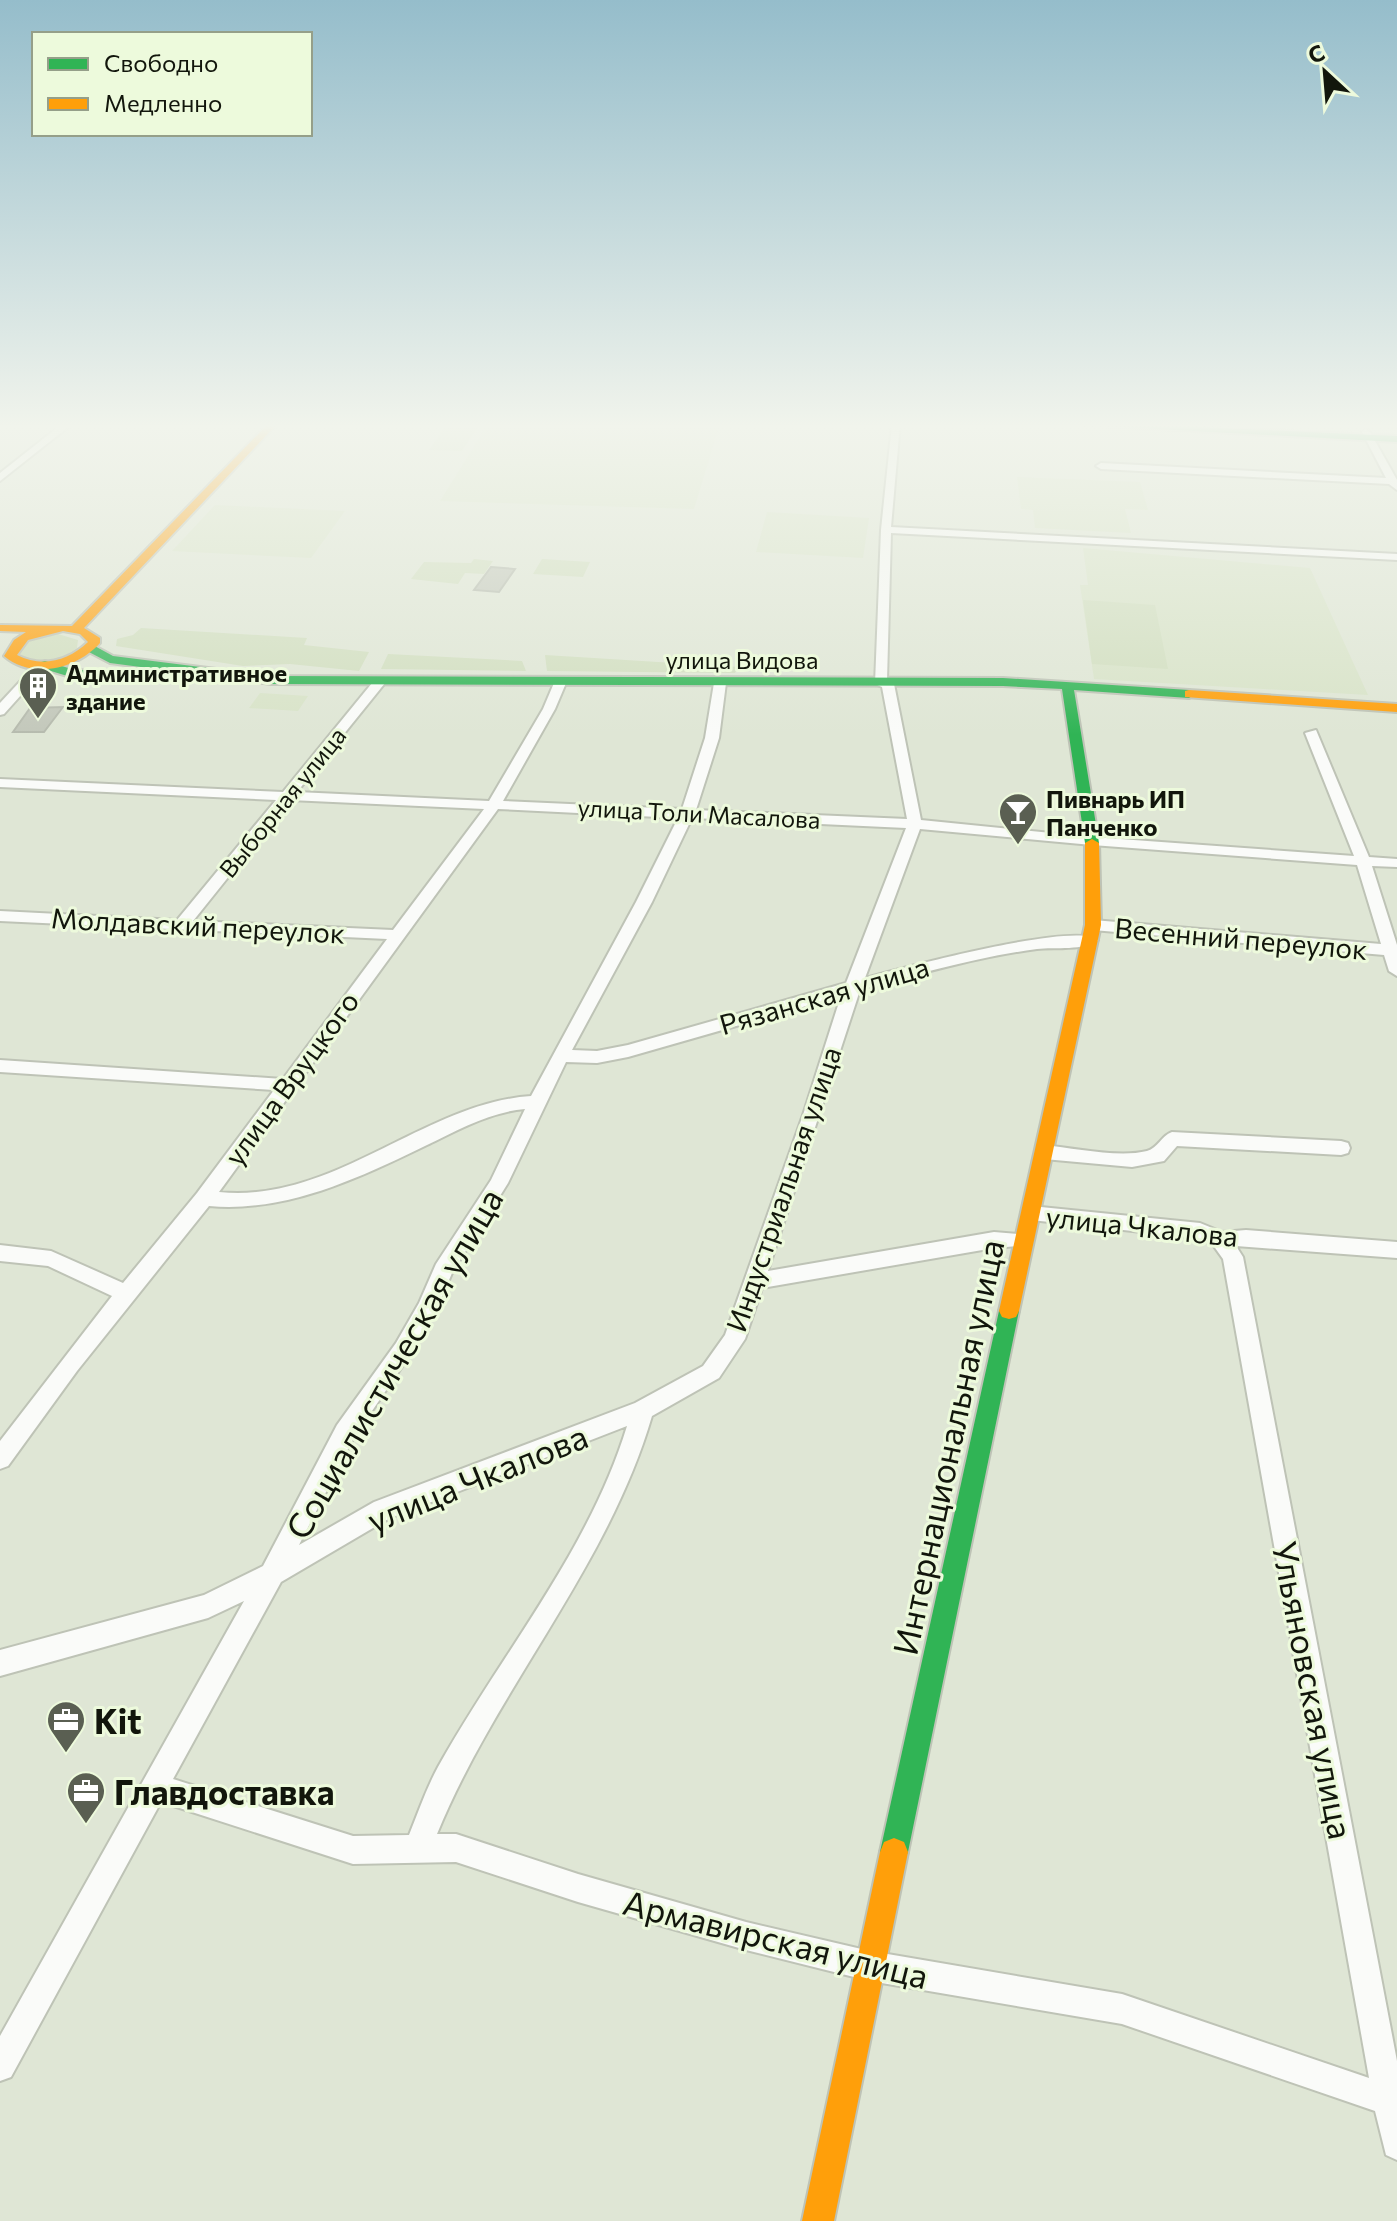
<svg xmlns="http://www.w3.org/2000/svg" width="1397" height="2221" viewBox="0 0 1397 2221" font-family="Commissioner,sans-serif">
<rect width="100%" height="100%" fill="#dfe6d5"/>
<path fill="#d8e3c8" d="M 488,424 L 720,424 L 694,509 L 440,501 Z
M 1017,477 L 1140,482 L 1148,510 L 1125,509 L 1131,533 L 1035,528 L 1033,510 L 1021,509 Z
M 215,505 L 345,511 L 311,558 L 172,551 Z
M 767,512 L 869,518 L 863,558 L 756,552 Z
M 1083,548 L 1310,568 L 1368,695 L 1094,679 L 1080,585 L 1088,585 Z
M 260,693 L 308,696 L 298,711 L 249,708 Z"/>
<path fill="#d1debf" d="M 445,427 L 477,428 L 462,451 L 429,450 Z
M 474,559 L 493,561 L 484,574 L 465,573 L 458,584 L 411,579 L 424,562 L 471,563 Z
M 542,559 L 590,562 L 583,577 L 533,574 Z
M 1083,600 L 1155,605 L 1168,669 L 1092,664 Z
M 141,628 L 307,638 L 304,645 L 369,652 L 359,671 L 290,664 L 243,666 L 116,646 L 117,639 L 133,635 Z
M 58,634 L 78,640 L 77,648 C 62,660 33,668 18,652 L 30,640 Z
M 388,654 L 522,661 L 526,671 L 381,669 Z
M 545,655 L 739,667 L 735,673 L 547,671 Z"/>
<path fill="#c3c8bb" stroke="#b6bbae" stroke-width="2" d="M 491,567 L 515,569 L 499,592 L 474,590 Z
M 63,707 L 44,732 L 13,732 L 30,708 Z"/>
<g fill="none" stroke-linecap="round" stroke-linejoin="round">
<defs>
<path id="street" d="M 62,424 L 72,424 L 0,481 L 0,473 Z
M 892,424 L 900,424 L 891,527 L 1397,554 L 1397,560 L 891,533 L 887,680 L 894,684 L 921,820 L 1092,837 L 1354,856 L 1305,733 L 1316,730 L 1369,857 L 1397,859 L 1397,867 L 1372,866 L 1397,945 L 1397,976 L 1389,971 L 1384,955 L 1093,930 L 1085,925 L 1093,920 L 1381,944 L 1357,865 L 1092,845 L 920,829 L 865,978 C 899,969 1076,921 1098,940 C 1085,951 1054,947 1037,949 C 977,957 918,974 860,990 L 768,1271 L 994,1232 L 1030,1235 L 1033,1240 L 1030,1245 L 994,1248 L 762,1288 L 745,1339 L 719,1378 L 652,1416 C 607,1569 496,1689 437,1834 L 456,1834 L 578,1874 L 746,1922 L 870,1951 L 1122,1994 L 1369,2078 L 1223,1259 L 1213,1245 L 1197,1238 L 1031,1220 L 1024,1218 L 1021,1213 L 1024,1208 L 1031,1206 L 1200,1223 L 1222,1232 L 1246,1230 L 1397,1242 L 1397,1258 L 1236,1246 L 1243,1257 L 1397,2061 L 1397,2160 L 1386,2155 L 1375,2111 L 1122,2024 L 870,1981 L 746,1950 L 578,1902 L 456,1862 L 353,1864 L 161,1802 L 11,2077 L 0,2081 L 0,2036 L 244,1601 L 208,1618 L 0,1676 L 0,1650 L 204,1595 L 263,1566 L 337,1425 L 396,1343 L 419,1303 L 436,1264 L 491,1180 L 525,1109 C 490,1112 458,1130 427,1145 C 359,1178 286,1213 209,1206 L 77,1371 L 8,1466 L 0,1469 L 0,1441 L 112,1296 L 48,1266 L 0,1261 L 0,1245 L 51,1251 L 123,1283 L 197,1193 L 274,1090 L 0,1072 L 0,1060 L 283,1079 L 387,939 L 0,921 L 0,911 L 177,920 L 276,800 L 0,787 L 0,779 L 283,792 L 377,677 L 385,677 L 385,683 L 297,792 L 489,801 L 543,709 L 554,683 L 560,679 L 566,683 L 555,709 L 503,801 L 682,809 L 705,738 L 714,683 L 720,679 L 726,683 L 719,738 L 696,810 L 907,819 L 882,687 L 875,684 L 881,530 ZM 290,800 L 484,809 L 393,930 L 193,921 ZM 498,809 L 678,818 L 636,902 L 531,1096 C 424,1103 333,1204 219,1192 ZM 692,818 L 906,828 L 846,983 L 628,1045 L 597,1051 L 572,1050 L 652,902 ZM 841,996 L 803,1115 L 725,1335 L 703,1366 L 635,1403 L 374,1502 L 299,1545 L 353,1439 L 410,1355 L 438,1306 L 452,1273 L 508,1183 L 566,1062 L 597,1063 L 628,1057 ZM 627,1426 C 589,1551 501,1654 438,1767 C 426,1789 418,1813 409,1835 L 353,1836 L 173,1779 L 281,1582 L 390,1518 Z
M 1366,429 L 1370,432 L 1397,480 L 1397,490 L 1389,484 L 1101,469 L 1096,466 L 1101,463 L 1386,478 L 1362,432 Z
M 38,662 L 48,665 L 4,714 L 0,715 L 0,703 Z
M 1172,1132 L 1341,1141 L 1348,1143 L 1350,1148 L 1348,1153 L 1341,1155 L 1177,1146 L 1164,1161 L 1132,1167 L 1044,1159 L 1037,1157 L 1035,1152 L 1037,1147 L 1044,1145 C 1073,1148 1119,1158 1147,1151 C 1158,1148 1161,1136 1172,1132 Z"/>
<path id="fast" d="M 1067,424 L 1134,424 L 1397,436 L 1397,442 Z
M 91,644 L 113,656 L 271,676 L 1003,678 L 1189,690 L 1195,694 L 1189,698 L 1074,690 L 1099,843 L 1092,847 L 1085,843 L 1062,689 L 1003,686 L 271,684 L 110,663 L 87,651 L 87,645 Z
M 45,661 L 75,670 L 141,672 L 147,676 L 141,680 L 74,678 L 41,668 L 41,662 Z
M 1009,1303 L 1016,1305 L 1019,1311 L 908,1852 L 904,1862 L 894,1866 L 884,1862 L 880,1852 L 999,1311 L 1002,1305 Z"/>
<path id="slow" d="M 268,424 L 277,424 L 84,628 L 100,638 L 100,643 C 77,669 32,680 4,656 L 14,640 L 26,632 L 0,631 L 0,625 L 72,626 ZM 63,631 L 80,634 L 88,642 C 68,661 42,668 17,655 L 28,640 Z
M 1189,690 L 1397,704 L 1397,712 L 1185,697 L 1185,691 Z
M 1092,839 L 1099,843 L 1101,925 L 1019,1311 L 1016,1317 L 1009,1319 L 1002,1317 L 999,1311 L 1085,925 L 1085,843 Z
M 894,1838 L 904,1842 L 908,1852 L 834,2221 L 802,2221 L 880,1852 L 884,1842 Z"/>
</defs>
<use href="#street" stroke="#bec3b6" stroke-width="4"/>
<use href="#fast" stroke="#bec3b6" stroke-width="4"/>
<use href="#slow" stroke="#bec3b6" stroke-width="4"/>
<use href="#street" fill="#fafbf9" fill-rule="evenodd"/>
<use href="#fast" fill="#30b455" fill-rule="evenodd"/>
<use href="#slow" fill="#ff9f0a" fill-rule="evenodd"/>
</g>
<linearGradient id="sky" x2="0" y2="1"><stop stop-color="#95bdcb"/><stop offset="0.58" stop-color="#f1f4ec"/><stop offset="1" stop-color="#f1f4ec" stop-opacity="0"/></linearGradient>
<rect width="1397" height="735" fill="url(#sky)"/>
<defs>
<symbol id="building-pin" viewBox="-11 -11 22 30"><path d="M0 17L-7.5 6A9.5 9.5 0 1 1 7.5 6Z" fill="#5a5f52" stroke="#edfadc"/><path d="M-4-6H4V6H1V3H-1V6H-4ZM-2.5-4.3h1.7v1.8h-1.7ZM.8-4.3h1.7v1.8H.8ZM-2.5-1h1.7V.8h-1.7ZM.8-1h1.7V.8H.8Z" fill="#fff"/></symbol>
<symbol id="bar-pin" viewBox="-11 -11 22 30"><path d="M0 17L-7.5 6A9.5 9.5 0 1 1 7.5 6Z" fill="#5a5f52" stroke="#edfadc"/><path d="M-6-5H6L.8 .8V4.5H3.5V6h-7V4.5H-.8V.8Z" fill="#fff"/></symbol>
<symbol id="office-pin" viewBox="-11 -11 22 30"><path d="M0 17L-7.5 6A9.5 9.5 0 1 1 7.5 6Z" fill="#5a5f52" stroke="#edfadc"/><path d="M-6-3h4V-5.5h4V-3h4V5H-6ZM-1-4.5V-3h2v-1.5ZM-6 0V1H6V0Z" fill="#fff"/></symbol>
</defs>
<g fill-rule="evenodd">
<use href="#building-pin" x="16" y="664" width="44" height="60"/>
<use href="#bar-pin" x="996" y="790" width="44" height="60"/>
<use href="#office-pin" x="44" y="1698" width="44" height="60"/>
<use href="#office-pin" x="64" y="1769" width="44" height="60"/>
</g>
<g text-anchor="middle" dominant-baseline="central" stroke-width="6" stroke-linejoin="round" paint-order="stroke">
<g font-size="24" fill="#12160c" stroke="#edfadc">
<text x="742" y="659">улица Видова</text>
<text transform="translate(282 802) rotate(-51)">Выборная улица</text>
<text transform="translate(699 813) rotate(3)">улица Толи Масалова</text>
</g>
<g font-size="24" font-weight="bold" fill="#12160c" stroke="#edfadc" text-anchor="start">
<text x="66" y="672">Административное<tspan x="66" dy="28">здание</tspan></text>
<text x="1046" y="798">Пивнарь ИП<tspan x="1046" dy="28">Панченко</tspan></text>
</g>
<g font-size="28" fill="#12160c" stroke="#edfadc">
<text transform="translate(198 925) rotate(3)">Молдавский переулок</text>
<text transform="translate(1241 938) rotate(5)">Весенний переулок</text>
<text transform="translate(824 995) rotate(-16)">Рязанская улица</text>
<text transform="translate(291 1078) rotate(-54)">улица Вруцкого</text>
<text transform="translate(783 1189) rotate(-71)">Индустриальная улица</text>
<text transform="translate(1142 1226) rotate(6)">улица Чкалова</text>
</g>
<g font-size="34" fill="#12160c" stroke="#edfadc">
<text transform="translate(393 1363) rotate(-60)">Социалистическая улица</text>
<text transform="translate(947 1447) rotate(-78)">Интернациональная улица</text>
<text transform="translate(477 1477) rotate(-22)">улица Чкалова</text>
<text transform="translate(1314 1690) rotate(79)">Ульяновская улица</text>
<text transform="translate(776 1938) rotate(14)">Армавирская улица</text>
</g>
<g font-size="34" font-weight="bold" fill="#12160c" stroke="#edfadc" text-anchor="start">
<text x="94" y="1720">Kit</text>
<text x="114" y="1791">Главдоставка</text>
</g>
</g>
<rect x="32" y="32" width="280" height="104" fill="#edfadc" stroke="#959f89" stroke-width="2"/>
<rect x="48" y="58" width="40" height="12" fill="#30b455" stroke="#959f89" stroke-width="2"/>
<text x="104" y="72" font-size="24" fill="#12160c">Свободно</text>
<rect x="48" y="98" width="40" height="12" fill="#ff9f0a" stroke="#959f89" stroke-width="2"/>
<text x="104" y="112" font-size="24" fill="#12160c">Медленно</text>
<g transform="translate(1325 72) rotate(334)" stroke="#edfadc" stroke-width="6" paint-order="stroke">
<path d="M0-6L14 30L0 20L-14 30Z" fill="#12160c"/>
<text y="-12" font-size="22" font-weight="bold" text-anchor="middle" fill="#12160c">С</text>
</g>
</svg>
